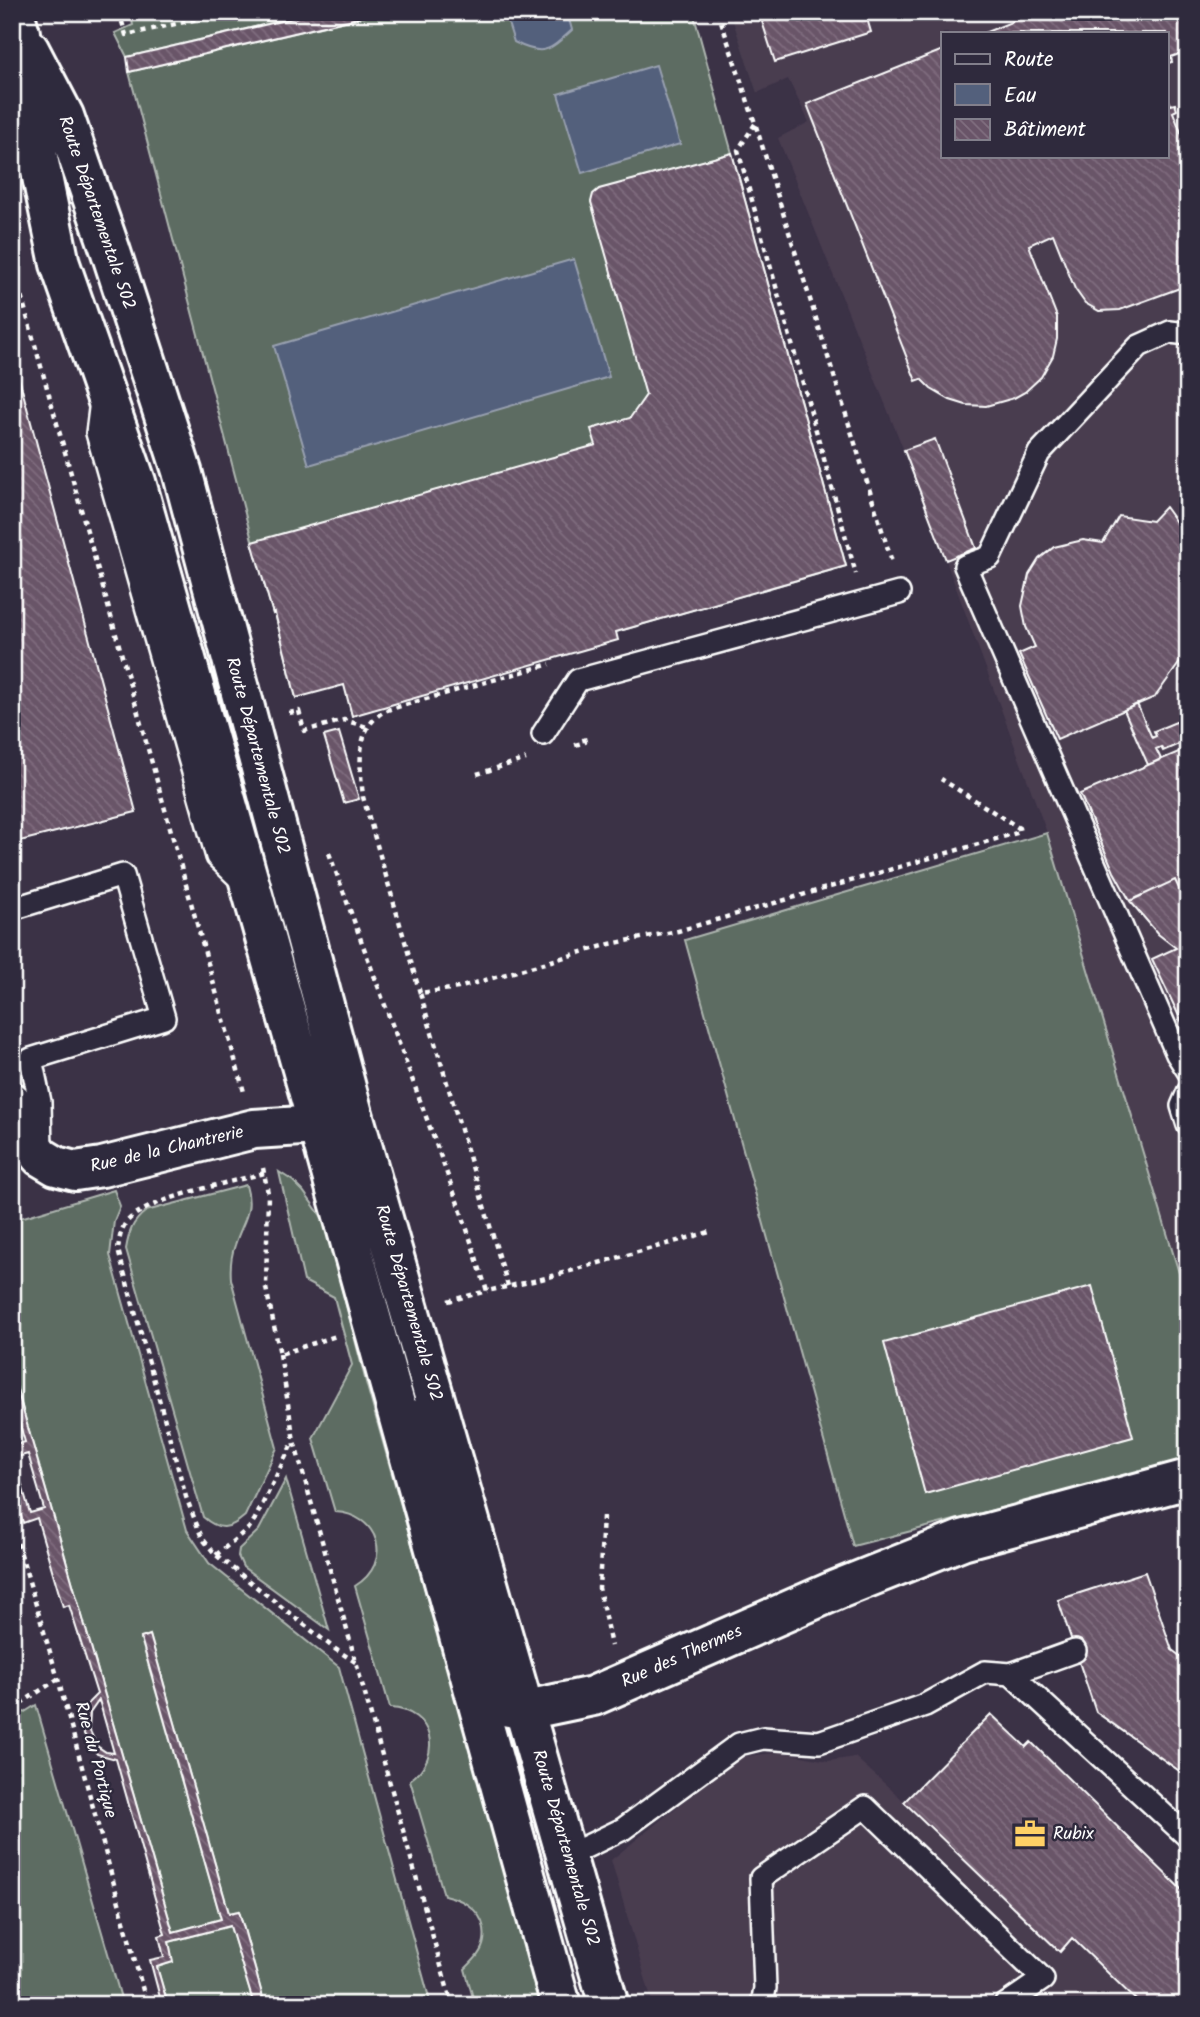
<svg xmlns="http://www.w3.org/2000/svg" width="1200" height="2017" viewBox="0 0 1200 2017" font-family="Kalam,sans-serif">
<defs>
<pattern id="building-back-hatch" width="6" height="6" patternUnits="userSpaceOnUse" patternTransform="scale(1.75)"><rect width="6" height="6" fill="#695468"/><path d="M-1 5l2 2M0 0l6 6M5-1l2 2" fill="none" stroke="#806e7f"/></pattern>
</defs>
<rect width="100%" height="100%" fill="#3b3246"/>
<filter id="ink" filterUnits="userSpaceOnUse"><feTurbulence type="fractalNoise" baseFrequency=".0143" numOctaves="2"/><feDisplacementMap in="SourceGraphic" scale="14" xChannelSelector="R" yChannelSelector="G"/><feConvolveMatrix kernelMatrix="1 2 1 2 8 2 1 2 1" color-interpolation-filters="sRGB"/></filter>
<g filter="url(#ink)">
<path fill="#493c50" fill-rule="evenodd" d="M 730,12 L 1188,12 L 1188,1460 L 853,1546 L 685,940 L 1047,833 L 919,488 L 778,138 L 809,122 L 788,79 L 757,93 ZM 943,33 L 1167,33 L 1167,156 L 943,156 Z
M 991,1714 L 1025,1747 L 1031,1742 L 1188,1896 L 1188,2005 L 653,2005 L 611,1860 L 739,1757 L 781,1752 L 828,1761 L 855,1757 L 904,1801 Z"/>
<path fill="#5d6c62" stroke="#aeb6b0" stroke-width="2" d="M 130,12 L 319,12 L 127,57 L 115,33 L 133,25 Z
M 383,12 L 693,12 L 846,566 L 560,648 L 551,613 L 296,698 L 275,614 L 273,614 L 253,544 L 129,72 Z
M 1047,833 L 1188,1303 L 1188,1460 L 853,1546 L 685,940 Z
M 279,1172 L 293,1181 L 303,1191 L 324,1220 L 367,1386 L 543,2005 L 475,2005 L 465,1969 C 473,1961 482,1953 484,1941 C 488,1915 467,1900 444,1895 L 410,1780 C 444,1756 433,1710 390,1708 L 355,1586 C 394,1562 379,1514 335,1512 L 313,1438 L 352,1365 L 334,1297 L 304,1281 Z
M 246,1185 C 254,1212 243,1220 235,1245 C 231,1256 230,1267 231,1279 L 277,1448 L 245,1516 C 229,1530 219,1531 203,1517 L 126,1249 C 129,1232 132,1222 146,1211 Z
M 114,1190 L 120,1206 L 114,1221 L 110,1255 L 187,1530 L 209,1563 L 339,1667 L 431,2005 L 265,2005 L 239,1911 L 229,1913 L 150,1635 L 141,1639 L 221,1919 L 173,1932 L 12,1372 L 12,1206 L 17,1219 Z
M 286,1479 L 329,1630 L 243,1567 L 238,1556 L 239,1549 L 259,1530 Z
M 36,1705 L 123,2005 L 18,2005 L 12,1992 L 12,1720 Z
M 230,1926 L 254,2005 L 168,2005 L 157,1967 L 173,1962 L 169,1942 Z"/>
<path fill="#53607c" stroke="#98a0b0" stroke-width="2" d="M 514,12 L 567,12 L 572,30 C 549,51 543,57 514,42 L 507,20 Z
M 656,65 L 680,144 L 582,173 L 558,94 Z
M 574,259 L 609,377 L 309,465 L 274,346 Z"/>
<path fill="url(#building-back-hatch)" stroke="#fff" stroke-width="2" fill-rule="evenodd" d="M 319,12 L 383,12 L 129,72 L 127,57 Z
M 759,12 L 865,12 L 871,32 L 775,62 Z
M 1036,12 L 1188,12 L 1188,51 L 1171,57 L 1172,62 L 1168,63 L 1167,33 L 984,33 Z
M 943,50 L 943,156 L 1167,156 L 1167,95 L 1171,105 L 1175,104 L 1177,110 L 1173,112 L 1184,140 L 1188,140 L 1188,285 L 1120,310 L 1099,311 L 1085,303 L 1075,289 L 1053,234 L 1029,245 L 1057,317 L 1057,339 L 1053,356 L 1041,377 L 1025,392 L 1014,398 L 986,406 L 966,405 L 950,400 L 931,389 L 921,379 L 916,381 L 807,104 Z
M 732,153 L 846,566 L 616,632 L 618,640 L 352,716 L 344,685 L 296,698 L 275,613 L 273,614 L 252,542 L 596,445 L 591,429 L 630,418 L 646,395 L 591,202 L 593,194 L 599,189 Z
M 12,352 L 136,812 L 12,843 Z
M 935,439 L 976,548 L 946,560 L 904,450 Z
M 1165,507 L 1188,539 L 1188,651 L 1155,697 L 1057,739 L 1019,654 L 1035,647 L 1026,627 L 1022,606 L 1029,575 L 1039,559 L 1054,547 L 1083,540 L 1103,543 L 1119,516 L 1152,521 Z
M 1137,704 L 1152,738 L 1156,736 L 1154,731 L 1188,717 L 1188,740 L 1163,751 L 1161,747 L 1156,749 L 1161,759 L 1148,765 L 1124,710 Z
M 339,732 L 359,799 L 344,803 L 324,736 Z
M 1188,748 L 1188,908 L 1175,880 L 1130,901 L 1114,872 L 1080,794 Z
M 1175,880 L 1188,908 L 1187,1033 L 1152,959 L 1176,948 L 1158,934 L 1130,901 Z
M 1092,1286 L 1133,1437 L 925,1494 L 884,1343 Z
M 12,1372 L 173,1932 L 221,1919 L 141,1638 L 150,1635 L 229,1913 L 239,1911 L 265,2005 L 254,2005 L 230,1926 L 169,1942 L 173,1962 L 157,1967 L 168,2005 L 162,2005 L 150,1960 L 164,1957 L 159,1936 L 165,1934 L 116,1759 L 97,1754 L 84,1734 L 82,1723 L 84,1711 L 89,1702 L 97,1694 L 69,1605 L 63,1607 L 37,1518 L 23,1523 L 12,1484 L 12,1446 L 25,1442 L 12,1398 ZM 28,1454 L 44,1509 L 30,1513 L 14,1458 ZM 99,1700 L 114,1753 L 106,1752 L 97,1746 L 89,1729 L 90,1713 Z
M 1145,1572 L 1172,1650 L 1188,1662 L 1188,1777 L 1096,1712 L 1058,1600 Z
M 991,1714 L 1026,1747 L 1031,1742 L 1188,1896 L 1188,2005 L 1141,2005 L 1072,1938 L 1060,1952 L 904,1802 Z"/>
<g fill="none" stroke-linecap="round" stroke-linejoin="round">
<defs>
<path id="service" d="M 1188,334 L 1170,332 L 1139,346 L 1039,453 L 990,557 L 965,566 L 1177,1054 L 1188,1071
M 101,401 L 97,433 L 217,857 L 244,883
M 543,734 L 578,680 L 899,593
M 12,909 L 123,875 L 164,1018 L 31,1059 L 40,1102 L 41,1151
M 1188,1092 L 1182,1106 L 1188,1125
M 1011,1674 L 1188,1837
M 567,1856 L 623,1829 L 739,1744 L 763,1738 L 819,1742 L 925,1705 L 985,1672 L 1011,1674 L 1075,1651
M 762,2005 L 765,1988 L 761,1878 L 865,1807 L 1043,1979 L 1005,2005"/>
<path id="minor" d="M 12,1102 L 26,1139 L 41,1157 L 56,1166 L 75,1171 L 102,1167 L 254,1129 L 318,1125
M 408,1418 L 433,1468 L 504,1706 L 526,1710 L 593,1696 L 836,1590 L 962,1540 L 1188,1479"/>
<path id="primary" d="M 14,12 L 20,33 L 26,99 L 60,264 L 136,482 L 318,1125 L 561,2005
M 29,49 L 64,116 L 110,249 L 182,471 L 353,1114 L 609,2005"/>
</defs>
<use href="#service" stroke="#fff" stroke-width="26"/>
<use href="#minor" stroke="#fff" stroke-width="44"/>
<use href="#primary" stroke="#fff" stroke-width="44"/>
<path stroke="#fff" stroke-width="4.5" stroke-dasharray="5 5" stroke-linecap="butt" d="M 119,12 L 126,35 L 229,12
M 718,12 L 755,123 L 892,562
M 755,124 L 738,150 L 856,574
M 16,277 L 244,1092
M 289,713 L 299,711 L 304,731 L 344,720 L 367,727
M 575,745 L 585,742 L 583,734
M 477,774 L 526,759
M 329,853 L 464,1220 L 487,1291 L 538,1280 L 713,1231
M 420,993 L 363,797 C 360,766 354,726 387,710 L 550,664
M 263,1168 L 268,1193 L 266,1288 L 280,1354 L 336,1336
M 264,1173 C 233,1182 142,1199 125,1224 C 120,1232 119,1241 118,1250 L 186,1497 L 202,1538 L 216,1555 L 335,1649 L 357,1663
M 508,1286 L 420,993 L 458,988 L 610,944 L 678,931 L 1020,832 L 1019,828 L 941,779
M 448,1301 L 487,1291
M 280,1354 L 294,1441 L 452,2005
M 603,1516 L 599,1588 L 611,1646
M 12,1524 L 58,1679 L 147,2005
M 216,1555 L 249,1528 L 255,1519 L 293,1442
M 12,1709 L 58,1679"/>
<use href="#service" stroke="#2f2a3d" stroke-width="21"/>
<use href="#minor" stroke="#2f2a3d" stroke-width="38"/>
<use href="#primary" stroke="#2f2a3d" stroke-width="38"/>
</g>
</g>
<defs>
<symbol id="office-bare" viewBox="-9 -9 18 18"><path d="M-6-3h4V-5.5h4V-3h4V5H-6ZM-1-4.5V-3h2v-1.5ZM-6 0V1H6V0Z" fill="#ffd166" stroke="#2f2a3d" stroke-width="2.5" paint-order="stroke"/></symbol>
</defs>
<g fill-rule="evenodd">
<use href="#office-bare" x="1008" y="1812" width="44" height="44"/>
</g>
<g text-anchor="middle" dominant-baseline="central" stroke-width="5" stroke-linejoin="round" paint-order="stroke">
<g font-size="18" fill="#fff" stroke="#2f2a3d">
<text transform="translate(96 213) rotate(71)">Route Départementale 502</text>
<text transform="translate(257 756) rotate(75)">Route Départementale 502</text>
<text transform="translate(167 1150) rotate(-13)">Rue de la Chantrerie</text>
<text transform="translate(408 1303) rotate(74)">Route Départementale 502</text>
<text transform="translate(682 1657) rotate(-24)">Rue des Thermes</text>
<text transform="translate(95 1760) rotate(75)">Rue du Portique</text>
<text transform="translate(565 1848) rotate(74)">Route Départementale 502</text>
</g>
<g font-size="18" fill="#fff" stroke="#2f2a3d" text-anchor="start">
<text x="1053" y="1834">Rubix</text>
</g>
</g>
<rect width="1200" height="2017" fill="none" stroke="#2f2a3d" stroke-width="42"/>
<rect x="21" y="21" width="1158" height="1975" fill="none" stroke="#fff" stroke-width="2.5" filter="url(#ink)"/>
<rect x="941" y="32" width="228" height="126" fill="#2f2a3d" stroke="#827f8b" stroke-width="2"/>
<rect x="955" y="54" width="35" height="10" fill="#2f2a3d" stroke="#827f8b" stroke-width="2"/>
<text x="1004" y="66" font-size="21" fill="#ffffff">Route</text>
<rect x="955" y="84" width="35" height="21" fill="#53607c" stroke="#827f8b" stroke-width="2"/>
<text x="1004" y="102" font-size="21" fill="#ffffff">Eau</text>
<rect x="955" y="119" width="35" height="21" fill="url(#building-back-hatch)" stroke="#827f8b" stroke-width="2"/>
<text x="1004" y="136" font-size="21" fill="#ffffff">Bâtiment</text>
</svg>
